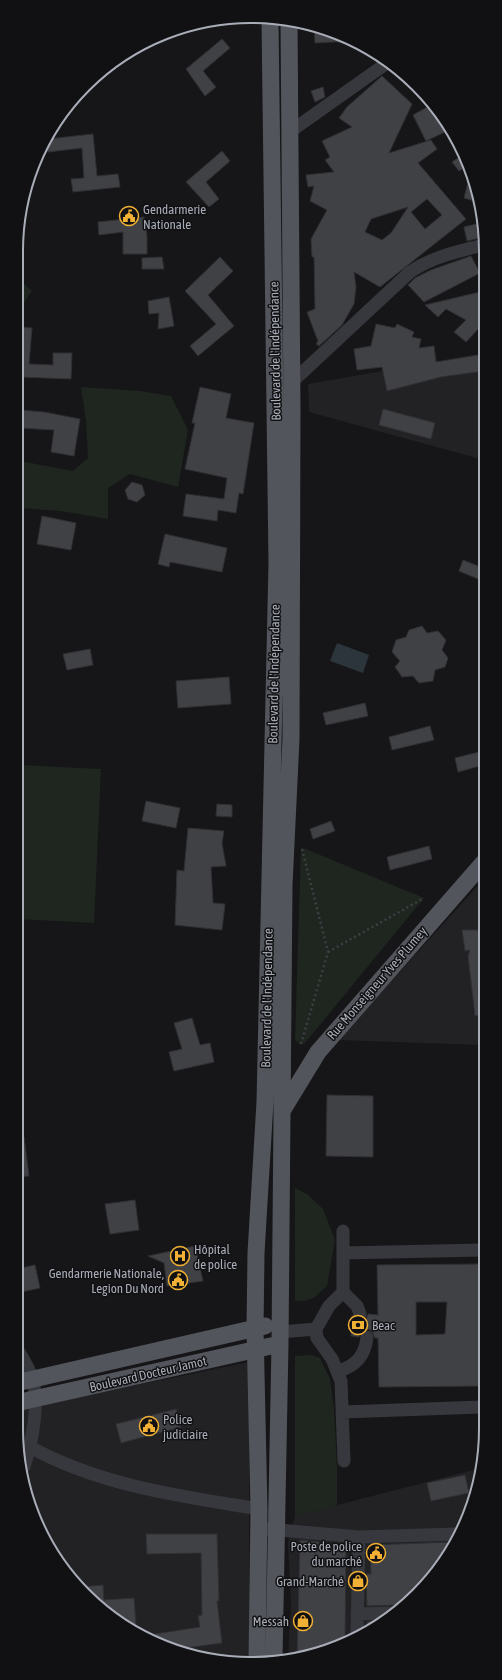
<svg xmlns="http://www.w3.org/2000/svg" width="502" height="1680" viewBox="0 0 502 1680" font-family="'Asap Condensed',sans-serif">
<rect width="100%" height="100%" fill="#161618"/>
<path fill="#222225" d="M 484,354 L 484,460 L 309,412 L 308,384 L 383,371 L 436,358 L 438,362 Z
M 483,880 L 482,1045 L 338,1040 Z
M 249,1362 L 249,1660 L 221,1662 L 147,1640 L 74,1584 L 34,1519 L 16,1429 L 16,1410 Z
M 481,1468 L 481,1475 L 446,1560 L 382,1624 L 312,1656 L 288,1658 L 291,1602 L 288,1543 L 295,1516 Z"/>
<path fill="#1e261f" d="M 20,280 L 32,291 L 20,308 Z
M 81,387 L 140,391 L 171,396 L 188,430 L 178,487 L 130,474 L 108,488 L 108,519 L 61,511 L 19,508 L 20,461 L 73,471 L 88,458 L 86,421 Z
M 18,765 L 101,769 L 94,923 L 18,919 Z
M 301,847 L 424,898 L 305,1043 L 299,1044 L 295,1040 Z
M 295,1188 L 307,1194 L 323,1209 L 335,1240 L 327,1286 L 315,1297 L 305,1301 L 295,1301 Z
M 311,1355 L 320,1358 L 330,1379 L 334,1409 L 337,1466 L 337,1506 L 295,1516 L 295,1356 Z"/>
<path fill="#2c353c" d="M 337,643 L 369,655 L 363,673 L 330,661 Z"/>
<path fill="#404145" stroke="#303034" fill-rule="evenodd" d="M 314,27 L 352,41 L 315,43 Z
M 222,39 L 230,48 L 203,71 L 216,87 L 205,96 L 186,69 Z
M 382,76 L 412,104 L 389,153 L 431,140 L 437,149 L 418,163 L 466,219 L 380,287 L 354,272 L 356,287 L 354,304 L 342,325 L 319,346 L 316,344 L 318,341 L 307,312 L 315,309 L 314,257 L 312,257 L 311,239 L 327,210 L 310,201 L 314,186 L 308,187 L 306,175 L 334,172 L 325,160 L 330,157 L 322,141 L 352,127 L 339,118 L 347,107 ZM 427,199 L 442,215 L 425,229 L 411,212 ZM 408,207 L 391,233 L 382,240 L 365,232 L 371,219 Z
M 323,87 L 325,97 L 315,102 L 311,91 Z
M 431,105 L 445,132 L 426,141 L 413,115 Z
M 93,134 L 97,176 L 118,174 L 120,187 L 73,192 L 71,179 L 84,178 L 82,148 L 48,152 L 47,142 L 48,139 Z
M 222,151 L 230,161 L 206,182 L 219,199 L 209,207 L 186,182 Z
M 464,154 L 467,166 L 459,171 L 452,162 Z
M 470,174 L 475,191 L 478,202 L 464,198 Z
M 144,217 L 147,236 L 147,254 L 123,254 L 123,232 L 99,235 L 98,222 Z
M 484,222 L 484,237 L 467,241 L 464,227 Z
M 471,256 L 480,273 L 424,302 L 408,285 L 415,278 L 431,270 Z
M 162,257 L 164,269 L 142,269 L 142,258 Z
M 220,257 L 233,271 L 208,295 L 234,326 L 198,356 L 190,346 L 216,324 L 185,291 Z
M 480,292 L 481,326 L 466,342 L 454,332 L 466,320 L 446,309 L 438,317 L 425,305 Z
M 169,297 L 174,326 L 158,329 L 159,313 L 149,314 L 148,301 Z
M 376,324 L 395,328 L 397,324 L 414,332 L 412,337 L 421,339 L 419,348 L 434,346 L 436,362 L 484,354 L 484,371 L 441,377 L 387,391 L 382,367 L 357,370 L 354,349 L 371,346 Z
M 20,327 L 32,328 L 29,364 L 53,365 L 53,353 L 72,353 L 71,379 L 20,377 Z
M 200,387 L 231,394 L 226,418 L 254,423 L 243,494 L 239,493 L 236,513 L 218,510 L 217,521 L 183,516 L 186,494 L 224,499 L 227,478 L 185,469 L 195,423 L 192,423 Z
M 383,409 L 435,423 L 431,439 L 379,425 Z
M 20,410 L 44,412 L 80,419 L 74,456 L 51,452 L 54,430 L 20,428 Z
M 132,482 L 142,485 L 145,495 L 137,502 L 128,499 L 125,490 Z
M 42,516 L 76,523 L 71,550 L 37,544 Z
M 165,534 L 227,548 L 222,572 L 170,562 L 169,567 L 158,564 Z
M 463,560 L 483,568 L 483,581 L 459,571 Z
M 422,626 L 427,633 L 438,631 L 446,640 L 442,650 L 448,658 L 445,667 L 435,670 L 433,681 L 419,683 L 413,676 L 402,677 L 395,667 L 400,661 L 392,652 L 396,640 L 406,637 L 409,630 Z
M 90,649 L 93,665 L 67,670 L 63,654 Z
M 229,677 L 231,704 L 178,708 L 176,681 Z
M 365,703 L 368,716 L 326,725 L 323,713 Z
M 430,726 L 434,740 L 392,750 L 389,737 Z
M 483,751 L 483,765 L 458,772 L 455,758 Z
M 146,801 L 180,808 L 176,828 L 142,821 Z
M 217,804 L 232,805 L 232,817 L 216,816 Z
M 331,821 L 335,831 L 313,839 L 310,829 Z
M 188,828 L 224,831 L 222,843 L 226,866 L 211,867 L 213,903 L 225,904 L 222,930 L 175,925 L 177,870 L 184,871 Z
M 429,846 L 432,859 L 390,870 L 387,857 Z
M 462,930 L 483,930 L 482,1015 L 475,1016 L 468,956 L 470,950 L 465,951 Z
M 192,1018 L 200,1045 L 210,1043 L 214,1062 L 174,1071 L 169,1052 L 182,1049 L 174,1023 Z
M 327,1095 L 373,1096 L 373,1157 L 326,1156 Z
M 24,1137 L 29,1176 L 18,1177 L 17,1138 Z
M 135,1200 L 139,1230 L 110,1234 L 105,1204 Z
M 195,1246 L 203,1281 L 167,1286 L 164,1263 L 148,1256 Z
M 482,1264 L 482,1386 L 379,1387 L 378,1338 L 375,1338 L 372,1331 L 368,1329 L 361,1332 L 359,1337 L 351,1336 L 352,1315 L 355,1320 L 359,1322 L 366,1319 L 368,1314 L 378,1315 L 377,1265 ZM 416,1302 L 447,1302 L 445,1334 L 416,1335 Z
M 35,1265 L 40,1288 L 17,1293 L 17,1269 Z
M 176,1409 L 181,1427 L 121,1443 L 116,1424 Z
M 465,1475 L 469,1493 L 431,1501 L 427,1483 Z
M 146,1534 L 217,1534 L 219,1601 L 217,1601 L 222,1643 L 178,1649 L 147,1640 L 142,1636 L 200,1627 L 198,1616 L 202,1615 L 201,1553 L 147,1554 Z
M 300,1540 L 319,1542 L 319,1546 L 346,1547 L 345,1641 L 312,1656 L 297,1657 Z
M 454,1542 L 446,1560 L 399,1608 L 393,1605 L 367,1606 L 366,1574 L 371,1574 L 370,1545 Z
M 103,1585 L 104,1600 L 134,1598 L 136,1625 L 128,1625 L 78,1587 Z
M 385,1621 L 382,1624 L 368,1631 L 367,1622 Z"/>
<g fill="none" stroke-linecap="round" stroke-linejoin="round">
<path stroke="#3d3f44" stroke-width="2.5" stroke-dasharray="2 3" stroke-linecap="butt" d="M 328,952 L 424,898
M 301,1044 L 328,952 L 302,849"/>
<path stroke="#37383d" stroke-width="13" d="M 291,131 L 387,63
M 292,382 L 410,272 C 432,257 458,251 484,245
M 343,1253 L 482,1250
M 343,1292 L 357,1306 L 360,1314
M 316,1329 L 317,1338 L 332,1359 L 341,1381 L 344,1461
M 280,1332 L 316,1329 L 329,1306 L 343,1292 L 343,1231
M 16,1347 C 22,1357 29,1367 32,1378 C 40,1404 32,1442 24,1467
M 338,1371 C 356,1366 365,1356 367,1337
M 342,1412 L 482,1407
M 30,1447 C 101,1486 180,1496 259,1509
M 267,1529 L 359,1537 L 457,1534
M 357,1614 L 393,1613
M 357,1635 L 359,1537"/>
<path stroke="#53555c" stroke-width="17" d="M 282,1111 L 318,1052 L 483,863
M 16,1383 L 265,1326
M 16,1403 L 280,1344
M 274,1659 L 280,1344 L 284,885 L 291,739 L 292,409 L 289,21
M 257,1660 L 259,1509 L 255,1328 L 256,1253 L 265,1102 L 277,563 L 270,21"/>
</g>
<defs>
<symbol id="civic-ring" viewBox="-11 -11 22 22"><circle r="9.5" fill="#111113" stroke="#f2b134" stroke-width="1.5"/><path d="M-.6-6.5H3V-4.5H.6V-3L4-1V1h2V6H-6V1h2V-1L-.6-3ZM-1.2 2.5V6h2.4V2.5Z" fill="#f2b134"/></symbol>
<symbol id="hospital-ring" viewBox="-11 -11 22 22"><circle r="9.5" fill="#111113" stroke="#f2b134" stroke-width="1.5"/><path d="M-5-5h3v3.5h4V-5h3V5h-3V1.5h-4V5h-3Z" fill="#f2b134"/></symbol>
<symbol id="bank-ring" viewBox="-11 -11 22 22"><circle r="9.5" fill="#111113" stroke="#f2b134" stroke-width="1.5"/><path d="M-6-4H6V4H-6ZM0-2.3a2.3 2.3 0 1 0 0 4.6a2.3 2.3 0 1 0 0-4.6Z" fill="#f2b134"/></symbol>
<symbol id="shop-ring" viewBox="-11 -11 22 22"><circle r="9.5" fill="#111113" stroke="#f2b134" stroke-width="1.5"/><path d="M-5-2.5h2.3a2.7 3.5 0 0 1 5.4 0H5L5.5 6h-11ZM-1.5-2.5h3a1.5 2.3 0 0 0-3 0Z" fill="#f2b134"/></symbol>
</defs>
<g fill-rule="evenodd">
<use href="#civic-ring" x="118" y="205" width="22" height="22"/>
<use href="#hospital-ring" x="169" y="1245" width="22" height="22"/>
<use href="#civic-ring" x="167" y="1269" width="22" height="22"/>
<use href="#bank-ring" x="347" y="1314" width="22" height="22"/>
<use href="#civic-ring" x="138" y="1415" width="22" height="22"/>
<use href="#civic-ring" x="365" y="1542" width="22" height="22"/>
<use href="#shop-ring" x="347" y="1570" width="22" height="22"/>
<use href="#shop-ring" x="292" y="1610" width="22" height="22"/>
</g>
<g text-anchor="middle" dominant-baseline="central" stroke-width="3" stroke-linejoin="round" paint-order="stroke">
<g font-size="13" fill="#a8adb8" stroke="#111113" text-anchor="start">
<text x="143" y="209">Gendarmerie<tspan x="143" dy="15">Nationale</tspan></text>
<text x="194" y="1249">Hôpital<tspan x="194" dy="15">de police</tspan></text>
<text x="164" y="1273" text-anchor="end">Gendarmerie Nationale,<tspan x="164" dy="15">Legion Du Nord</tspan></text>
<text x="372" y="1325">Beac</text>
<text x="163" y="1419">Police<tspan x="163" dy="15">judiciaire</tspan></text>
<text x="362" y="1546" text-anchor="end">Poste de police<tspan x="362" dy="15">du marché</tspan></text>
<text x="344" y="1581" text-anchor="end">Grand-Marché</text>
<text x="289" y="1621" text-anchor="end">Messah</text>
</g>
<g font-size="13" fill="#a8adb8" stroke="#111113">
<text transform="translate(275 351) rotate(-91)">Boulevard de l'Indépendance</text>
<text transform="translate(274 674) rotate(-89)">Boulevard de l'Indépendance</text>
<text transform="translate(377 983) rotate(-49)">Rue Monseigneur Yves Plumey</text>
<text transform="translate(267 998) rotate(-89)">Boulevard de l'Indépendance</text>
<text transform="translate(148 1374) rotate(-13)">Boulevard Docteur Jamot</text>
</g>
</g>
<path d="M0 0H502V1680H0ZM251 23H251A228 228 0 0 1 479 251V1429A228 228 0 0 1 251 1657H251A228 228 0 0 1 23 1429V251A228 228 0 0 1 251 23Z" fill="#111113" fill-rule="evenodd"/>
<path fill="none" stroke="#a8adb8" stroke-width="2" d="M251 23H251A228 228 0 0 1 479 251V1429A228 228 0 0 1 251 1657H251A228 228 0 0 1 23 1429V251A228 228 0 0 1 251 23Z"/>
</svg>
